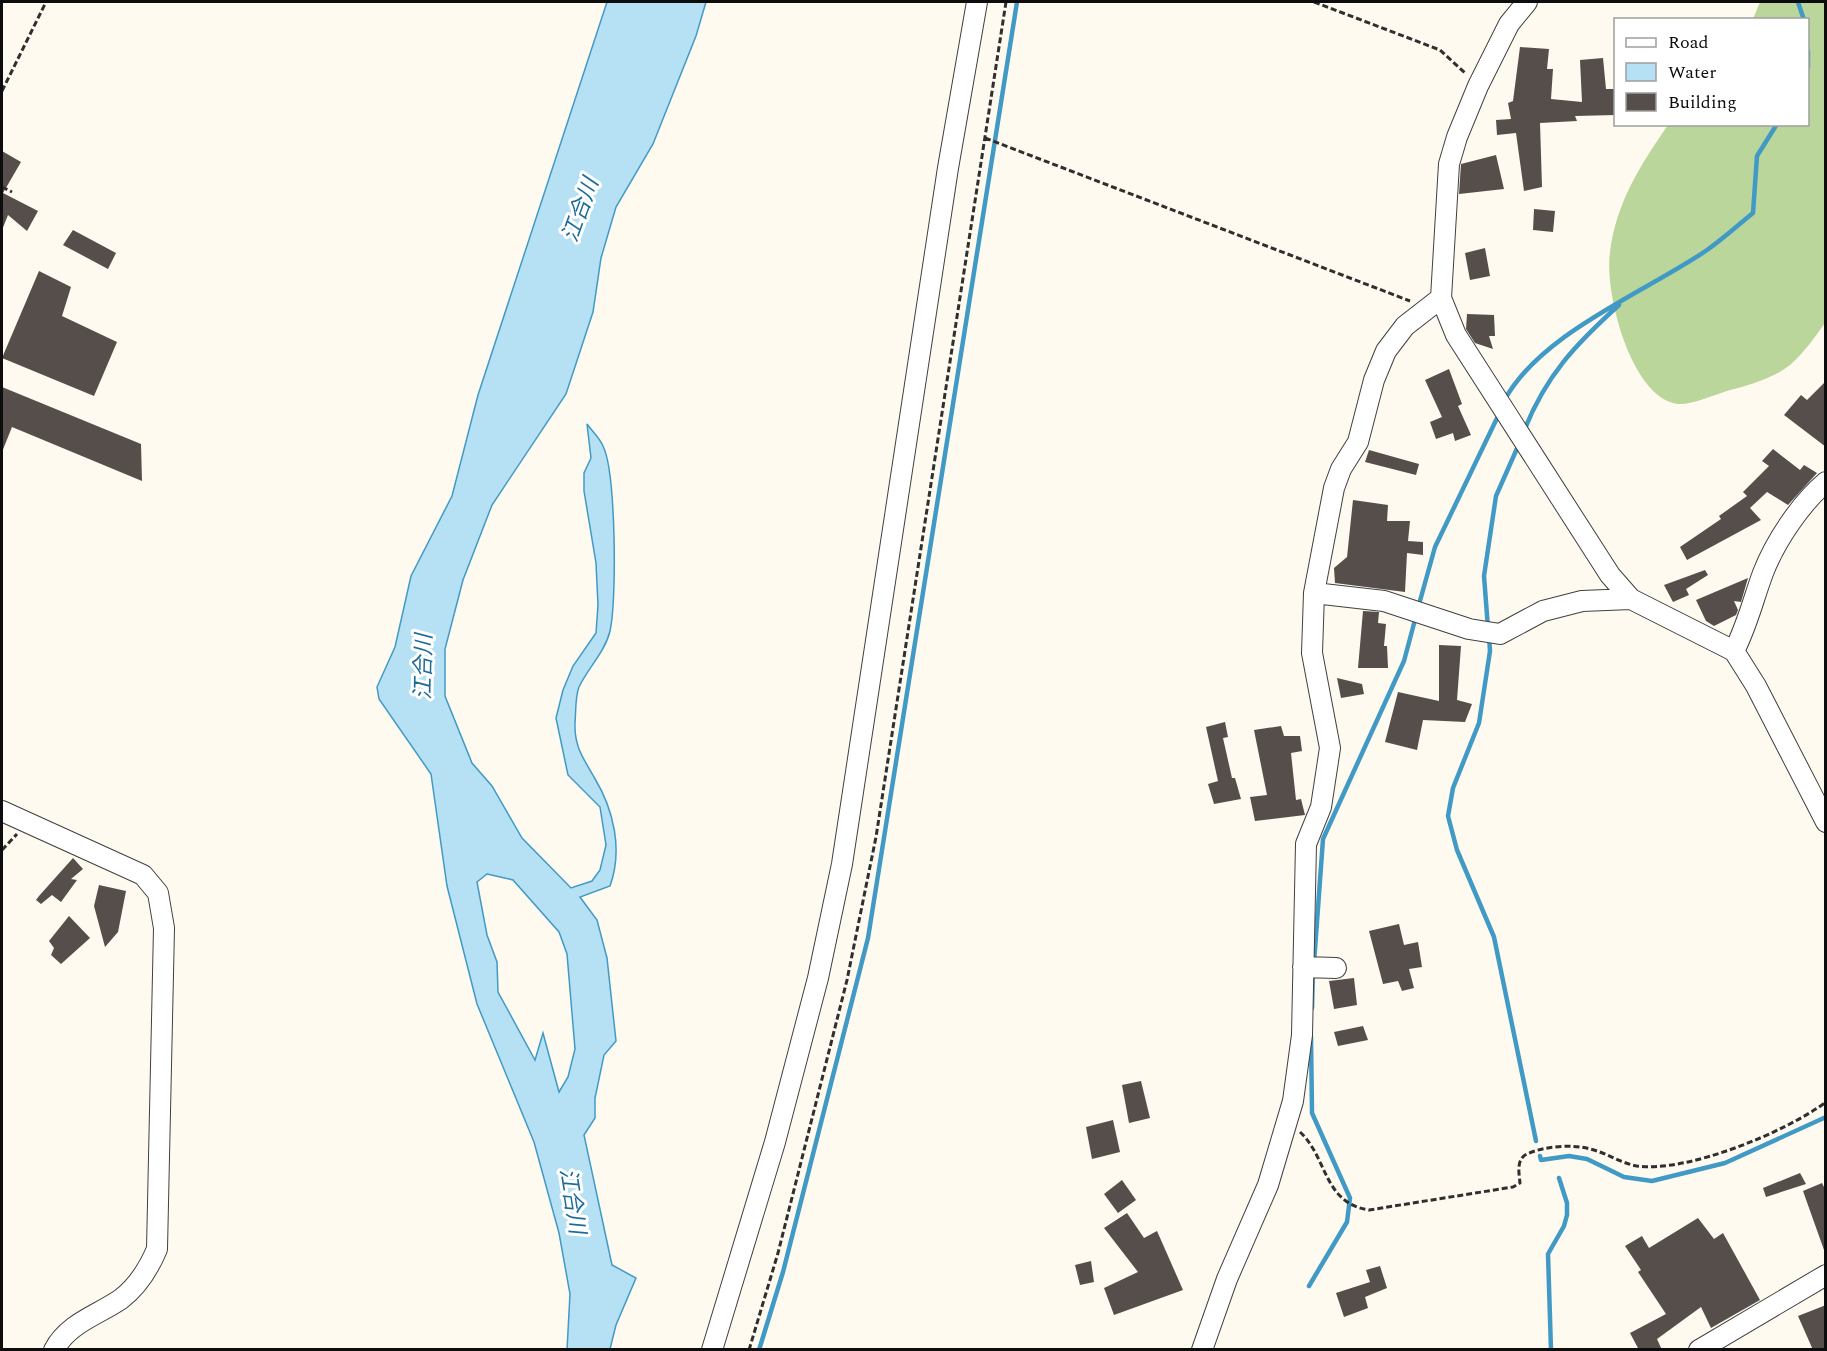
<svg xmlns="http://www.w3.org/2000/svg" width="1827" height="1351" viewBox="0 0 1827 1351" font-family="Spectral,'Noto Sans JP',serif">
<rect width="100%" height="100%" fill="#fefaef"/>
<path fill="#bad69a" d="M 1760,2 L 1825,2 L 1825,323 C 1815,337 1803,354 1790,365 C 1774,378 1747,386 1727,391 C 1713,395 1692,405 1678,404 C 1631,398 1604,292 1610,252 C 1616,203 1641,164 1668,125 L 1808,124 L 1808,20 L 1753,19 Z"/>
<path fill="#b6e0f3" stroke="#419ac6" stroke-width="1.5" fill-rule="evenodd" d="M 607,2 L 706,2 L 696,36 L 653,144 L 616,207 L 601,258 L 593,312 L 566,394 L 492,505 L 463,580 L 445,649 L 445,696 L 472,763 L 492,786 L 522,838 L 571,888 L 592,881 L 600,870 L 606,845 L 600,807 L 568,775 L 556,718 L 563,690 L 573,666 L 596,633 L 598,605 L 596,563 L 584,491 L 584,473 L 591,458 L 587,424 C 592,431 600,438 603,446 C 616,472 617,601 610,631 C 605,652 588,668 579,687 C 575,697 576,712 575,723 C 574,747 584,759 594,777 C 614,810 623,850 610,886 L 580,897 L 597,920 L 607,958 L 616,1041 L 604,1055 L 595,1098 L 595,1118 L 584,1135 L 612,1265 L 636,1278 L 616,1325 L 610,1349 L 567,1350 L 570,1294 L 559,1233 L 534,1142 L 477,1004 L 447,886 L 431,774 L 379,699 L 377,687 L 395,647 L 411,576 L 452,496 L 478,395 ZM 487,874 L 513,880 L 559,932 L 567,954 L 575,1049 L 568,1077 L 559,1092 L 543,1033 L 535,1060 L 498,992 L 497,962 L 487,935 L 477,882 Z"/>
<g fill="none" stroke-linecap="round" stroke-linejoin="round">
<path stroke="#419ac6" stroke-width="4.5" d="M 1798,2 L 1804,20
M 1808,51 L 1808,67
M 1504,401 C 1540,333 1646,292 1707,250 C 1723,239 1738,225 1753,213 L 1757,156 L 1777,124
M 1524,431 C 1546,375 1576,344 1619,305
M 1418,608 L 1435,547 L 1499,414
M 1488,628 L 1484,576 L 1496,496 L 1519,444
M 1489,636 L 1490,651 L 1479,723 L 1453,788 L 1448,816 L 1457,850 L 1494,937 L 1536,1141
M 1314,963 L 1323,839 L 1404,661 L 1416,616
M 1312,1008 L 1313,971
M 1540,1156 L 1541,1160 L 1569,1156 L 1587,1159 L 1624,1177 L 1652,1181 L 1725,1163 L 1826,1117
M 1309,1286 L 1347,1222 L 1350,1198 L 1312,1113 L 1311,1037
M 759,1350 L 783,1272 L 868,938 L 1017,2
M 1551,1350 L 1548,1254 L 1564,1226 L 1567,1215 L 1567,1203 L 1559,1178"/>
</g>
<path fill="#554e4a" d="M 1520,47 L 1549,49 L 1547,69 L 1553,69 L 1551,99 L 1582,102 L 1580,60 L 1603,58 L 1606,89 L 1616,89 L 1616,115 L 1575,116 L 1577,121 L 1540,123 L 1542,187 L 1524,191 L 1516,133 L 1497,135 L 1496,120 L 1511,119 L 1508,103 L 1513,101 Z
M 2,151 L 21,162 L 3,193 L 38,211 L 27,231 L 8,215 L 2,230 Z
M 1496,155 L 1504,189 L 1459,194 L 1461,164 Z
M 1534,209 L 1555,211 L 1553,232 L 1533,230 Z
M 73,230 L 116,253 L 108,269 L 63,245 Z
M 1485,248 L 1490,276 L 1470,280 L 1465,253 Z
M 39,271 L 71,287 L 62,316 L 117,342 L 94,396 L 2,358 Z
M 1467,314 L 1494,315 L 1495,336 L 1489,336 L 1493,349 L 1475,343 L 1466,329 Z
M 1449,369 L 1462,404 L 1458,406 L 1471,435 L 1455,441 L 1453,433 L 1436,439 L 1430,422 L 1442,417 L 1425,380 Z
M 1826,381 L 1826,447 L 1784,415 L 1801,395 L 1807,400 Z
M 2,387 L 141,444 L 142,481 L 12,427 L 2,452 Z
M 1773,449 L 1800,470 L 1804,465 L 1817,473 L 1788,505 L 1767,492 L 1750,508 L 1761,520 L 1687,560 L 1680,547 L 1721,519 L 1719,516 L 1747,496 L 1743,492 L 1769,466 L 1762,461 Z
M 1369,450 L 1419,464 L 1416,475 L 1365,462 Z
M 1353,500 L 1388,505 L 1387,521 L 1410,521 L 1408,541 L 1423,542 L 1423,555 L 1407,553 L 1405,592 L 1335,583 L 1334,568 L 1347,557 Z
M 1705,570 L 1708,575 L 1686,589 L 1689,595 L 1673,602 L 1664,585 Z
M 1748,578 L 1741,602 L 1734,601 L 1738,610 L 1736,615 L 1714,626 L 1706,621 L 1696,600 Z
M 1363,611 L 1379,612 L 1378,623 L 1386,624 L 1384,646 L 1387,646 L 1388,668 L 1358,668 Z
M 1439,645 L 1461,646 L 1457,700 L 1472,704 L 1465,722 L 1423,720 L 1417,750 L 1385,742 L 1398,692 L 1439,701 Z
M 1337,678 L 1362,684 L 1364,694 L 1341,698 Z
M 1225,722 L 1228,737 L 1223,738 L 1232,778 L 1235,778 L 1241,799 L 1214,804 L 1208,784 L 1218,781 L 1206,727 Z
M 1281,726 L 1284,736 L 1300,736 L 1302,751 L 1291,753 L 1296,800 L 1301,799 L 1305,815 L 1255,821 L 1250,797 L 1267,795 L 1254,730 Z
M 73,858 L 83,869 L 71,879 L 77,880 L 61,902 L 52,895 L 41,904 L 36,900 L 39,896 Z
M 99,885 L 126,891 L 118,932 L 105,947 L 94,906 Z
M 69,916 L 90,938 L 61,964 L 51,955 L 54,948 L 49,941 Z
M 1399,924 L 1404,945 L 1418,942 L 1422,967 L 1409,969 L 1414,988 L 1402,991 L 1398,981 L 1383,984 L 1369,931 Z
M 1354,978 L 1357,1005 L 1334,1009 L 1329,981 Z
M 1363,1026 L 1368,1040 L 1338,1046 L 1334,1032 Z
M 1141,1081 L 1150,1118 L 1129,1123 L 1122,1085 Z
M 1113,1120 L 1120,1152 L 1092,1159 L 1086,1127 Z
M 1800,1173 L 1806,1184 L 1766,1197 L 1763,1188 Z
M 1122,1180 L 1136,1200 L 1118,1213 L 1104,1194 Z
M 1822,1183 L 1826,1191 L 1824,1250 L 1803,1191 Z
M 1127,1213 L 1144,1238 L 1157,1231 L 1183,1290 L 1114,1315 L 1104,1288 L 1138,1272 L 1104,1228 Z
M 1698,1218 L 1714,1239 L 1723,1233 L 1760,1300 L 1711,1328 L 1701,1307 L 1657,1339 L 1662,1350 L 1639,1350 L 1630,1333 L 1666,1314 L 1638,1272 L 1641,1270 L 1625,1246 L 1642,1236 L 1649,1248 Z
M 1091,1261 L 1094,1282 L 1080,1285 L 1075,1265 Z
M 1380,1266 L 1387,1288 L 1365,1297 L 1368,1308 L 1344,1317 L 1336,1293 L 1370,1282 L 1366,1270 Z
M 1826,1305 L 1826,1350 L 1813,1350 L 1798,1316 Z"/>
<g fill="none" stroke-linecap="round" stroke-linejoin="round">
<defs>
<path id="minor" d="M 1527,2 L 1509,24 L 1478,86 L 1457,137 L 1449,164 L 1441,298 L 1456,335 L 1610,575 L 1631,599 L 1734,651 L 1756,686 L 1826,822
M 1314,593 L 1384,601 L 1469,629 L 1500,634 L 1543,611 L 1582,601 L 1631,599
M 1734,651 C 1747,626 1753,600 1763,573 C 1775,542 1800,504 1826,482
M 2,811 L 143,875 L 158,893 L 164,928 L 157,1249 C 149,1268 138,1286 121,1299 C 98,1315 68,1323 54,1350
M 1303,967 L 1336,968
M 712,1350 L 775,1142 L 818,978 L 842,864 L 948,168 L 977,2
M 1202,1350 L 1227,1279 L 1268,1185 L 1293,1101 L 1302,1035 L 1306,844 L 1321,807 L 1330,748 L 1312,653 L 1314,593 L 1334,488 L 1341,469 L 1358,442 L 1374,380 L 1386,351 L 1405,326 L 1441,298
M 1699,1350 L 1826,1275"/>
</defs>
<use href="#minor" stroke="#404040" stroke-width="22"/>
<path stroke="#2f2f2f" stroke-width="3" stroke-dasharray="6 3" stroke-linecap="butt" d="M 1314,2 L 1440,50 L 1465,73
M 2,91 L 46,2
M 985,138 L 1410,301
M 2,187 L 12,192
M 2,850 L 17,834
M 1300,1132 C 1328,1158 1323,1203 1369,1210 L 1513,1187 L 1520,1183 C 1519,1173 1516,1159 1527,1154 C 1544,1146 1573,1144 1590,1149 C 1607,1153 1620,1163 1637,1166 C 1687,1173 1786,1132 1826,1102
M 749,1350 L 778,1253 L 847,980 L 876,837 L 1006,2"/>
<use href="#minor" stroke="#fff" stroke-width="20"/>
</g>
<g text-anchor="middle" dominant-baseline="central" stroke-width="6" stroke-linejoin="round" paint-order="stroke">
<g font-size="22" font-style="italic" fill="#1d6c98" stroke="#fff">
<text transform="translate(581 210) rotate(-70)">江合川</text>
<text transform="translate(424 667) rotate(-89)">江合川</text>
<text transform="translate(572 1201) rotate(81)">江合川</text>
</g>
</g>
<rect width="1827" height="1351" fill="none" stroke="#0d0d0d" stroke-width="6"/>
<rect x="1614" y="18" width="195" height="108" fill="#ffffff" stroke="#9e9e9e" stroke-width="1.5"/>
<rect x="1626" y="38" width="30" height="9" fill="#ffffff" stroke="#9e9e9e" stroke-width="1.5"/>
<text x="1668" y="48" font-size="18" fill="#0d0d0d">Road</text>
<rect x="1626" y="63" width="30" height="18" fill="#b6e0f3" stroke="#9e9e9e" stroke-width="1.5"/>
<text x="1668" y="78" font-size="18" fill="#0d0d0d">Water</text>
<rect x="1626" y="93" width="30" height="18" fill="#554e4a" stroke="#9e9e9e" stroke-width="1.5"/>
<text x="1668" y="108" font-size="18" fill="#0d0d0d">Building</text>
</svg>
